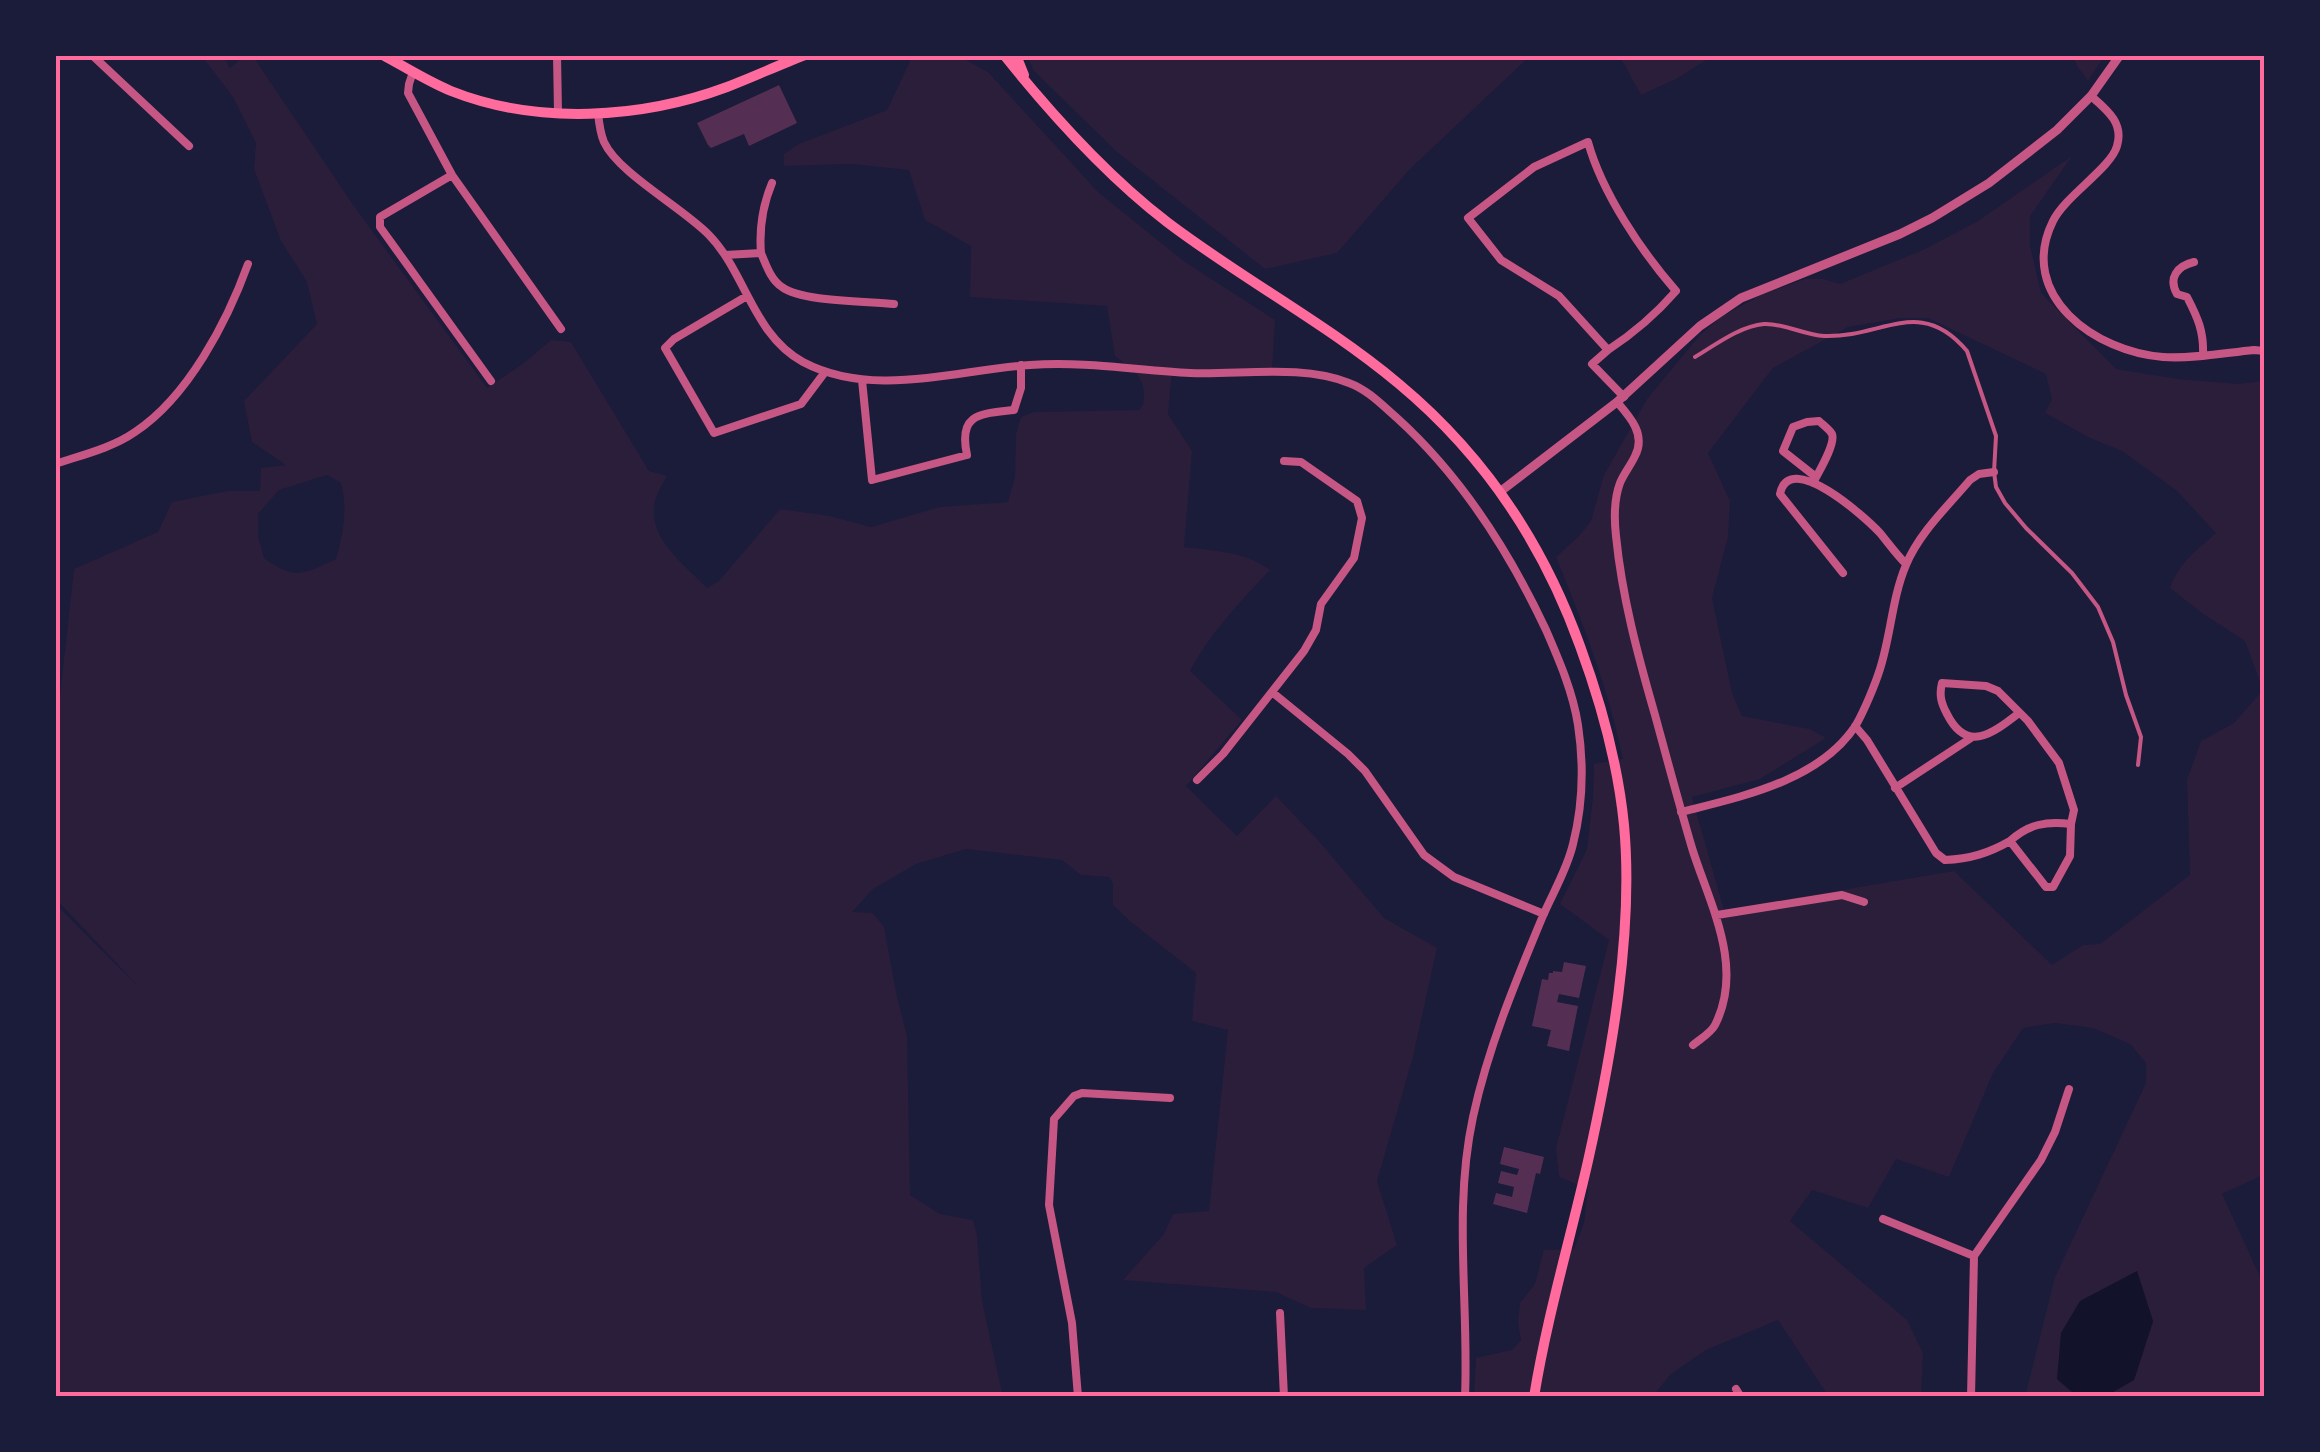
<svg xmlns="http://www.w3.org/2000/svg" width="2320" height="1452" viewBox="0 0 2320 1452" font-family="'DM Sans',sans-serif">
<rect width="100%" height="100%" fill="#1b1b3a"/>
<path fill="#2a1e3b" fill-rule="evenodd" d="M 201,55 L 222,55 L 230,68 L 246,55 L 252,55 L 356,209 L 487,388 L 524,363 L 551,340 L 571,342 L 649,471 L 667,476 C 662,485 655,496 654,506 C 650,541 686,566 707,588 L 719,581 L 780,509 L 830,516 L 871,527 L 940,507 L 1008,502 L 1015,477 L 1016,434 L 1021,417 L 1034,412 L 1139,410 L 1143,405 C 1148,379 1134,370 1115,356 L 1107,306 L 970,297 L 971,246 L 925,220 L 909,170 L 852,164 L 784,166 L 784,154 L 799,144 L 887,110 L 913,55 L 957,55 L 988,72 L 1099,193 L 1185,262 L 1275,320 L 1272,370 L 1172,370 L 1168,414 L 1192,451 L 1184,547 C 1213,551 1246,551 1270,570 C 1241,601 1210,633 1190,671 L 1242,720 L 1186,786 L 1237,836 L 1276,796 L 1318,840 L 1384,918 L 1437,948 L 1413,1057 L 1377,1181 L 1397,1245 L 1364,1268 L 1366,1310 L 1311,1308 L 1276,1292 L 1123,1280 L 1164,1234 L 1173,1214 L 1209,1211 L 1228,1030 L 1192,1021 L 1196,973 L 1131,922 L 1113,905 L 1113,883 L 1109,877 L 1081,875 L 1062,860 L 966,849 L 916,864 L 873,889 L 852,912 L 873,913 L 884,927 L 897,997 L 907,1036 L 910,1195 L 940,1214 L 973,1220 L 977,1235 L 982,1301 L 1003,1397 L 55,1397 L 55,904 L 141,989 L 55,898 L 55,741 L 74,569 L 158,532 L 172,502 L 227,491 L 260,491 L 261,468 L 286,465 L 252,442 L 244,401 L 317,324 L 307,282 L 281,241 L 254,169 L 256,143 L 233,97 ZM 327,475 L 341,483 C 348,510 343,533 336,559 C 303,574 296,581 264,558 L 258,536 L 258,514 L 279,490 Z
M 1027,55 L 1531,55 L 1410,169 L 1337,253 L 1265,269 L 1117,152 L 1033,70 Z
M 1619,55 L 1714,55 L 1676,79 L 1641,95 Z
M 2072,55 L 2105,55 L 2088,81 L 2077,66 Z
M 2072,156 L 2030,216 L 2030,246 L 2041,293 L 2116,369 L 2178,379 L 2238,384 L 2261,381 L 2265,391 L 2265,1174 L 2222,1194 L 2265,1287 L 2265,1397 L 2104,1397 L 2134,1380 L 2153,1322 L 2137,1271 L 2057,1379 L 2078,1397 L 2025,1397 L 2055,1277 L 2146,1083 L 2146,1063 L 2130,1044 L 2093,1028 L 2055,1023 L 2023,1028 L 1993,1073 L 1949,1177 L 1896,1159 L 1868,1208 L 1812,1190 L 1790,1221 L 1907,1320 L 1923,1353 L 1921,1397 L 1829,1397 L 1778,1320 L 1706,1350 L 1671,1374 L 1652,1397 L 1474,1397 L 1476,1358 L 1512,1350 L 1521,1340 L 1518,1323 L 1520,1303 L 1535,1284 L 1544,1250 L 1574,1249 L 1584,1223 L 1588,1189 L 1559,1177 L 1556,1148 L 1609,940 L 1560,904 L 1587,849 L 1593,797 L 1594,764 L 1623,759 C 1608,688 1583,623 1556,557 L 1579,536 L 1591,521 L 1604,475 L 1647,399 L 1701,334 L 1723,316 L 1761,295 L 1805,279 L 1824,279 L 1840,284 L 1923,250 L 1978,221 ZM 1901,318 L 1928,318 L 2046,374 L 2052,399 L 2045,413 L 2088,437 L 2122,451 L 2177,491 L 2216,533 C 2197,550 2179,562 2170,588 L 2203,614 L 2245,641 L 2263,690 L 2234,723 L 2201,741 L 2187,780 L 2190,875 L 2100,944 L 2083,945 L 2052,965 L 1954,871 L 1724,910 L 1692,797 L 1760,779 L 1826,738 L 1810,729 L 1742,716 L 1732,693 L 1712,598 L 1728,537 L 1730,501 L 1708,453 L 1773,368 L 1848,327 Z"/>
<path fill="#12122b" d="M 2137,1271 L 2153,1321 L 2134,1380 L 2104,1397 L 2078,1397 L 2057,1379 L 2061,1333 L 2080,1301 Z"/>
<path fill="#542f53" d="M 779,85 L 797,123 L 749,146 L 744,134 L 711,148 L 708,145 L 697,123 Z
M 1564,962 L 1586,966 L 1579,998 L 1559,994 L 1557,1002 L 1578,1006 L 1569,1051 L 1547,1046 L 1551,1030 L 1532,1026 L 1542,979 L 1548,980 L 1549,973 L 1553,973 L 1553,971 L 1562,972 Z
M 1504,1147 L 1544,1157 L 1540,1174 L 1536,1173 L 1527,1213 L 1493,1204 L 1496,1193 L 1512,1197 L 1514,1187 L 1498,1183 L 1501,1171 L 1517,1175 L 1519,1169 L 1500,1164 Z"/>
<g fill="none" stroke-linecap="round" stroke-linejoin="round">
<path stroke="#c65784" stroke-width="4" d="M 1695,357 C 1715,345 1740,326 1764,324 C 1784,323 1804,335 1824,336 C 1883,338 1920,295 1967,351 L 1996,436 L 1994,472 L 1996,487 L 2005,503 L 2026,528 L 2072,573 L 2098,607 L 2113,642 L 2126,695 L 2141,737 L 2138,765"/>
<path stroke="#c65784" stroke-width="8" d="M 92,55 L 189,146
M 557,55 L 558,112
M 413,72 L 409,84 L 408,93 L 452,175 L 561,329
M 2091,96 C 2107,110 2124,123 2117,146 C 2111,168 2065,196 2053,221 C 2016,296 2096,352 2163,357 C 2193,359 2224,353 2254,350 L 2265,351
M 598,113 C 599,123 600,133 604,142 C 618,173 683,208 709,235 C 746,273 753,335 803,362 C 873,399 955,370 1030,365 C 1083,361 1136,370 1190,373 C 1240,375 1303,364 1349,383 C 1368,390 1382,405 1397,418 C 1462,477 1509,551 1546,630 C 1559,660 1573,692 1578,725 C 1584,765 1583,805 1573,844 C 1567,870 1552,894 1542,918 C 1515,983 1488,1048 1473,1117 C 1453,1210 1469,1303 1465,1397
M 452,175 L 380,217 L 380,227 L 491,381
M 761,253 C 759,228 762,207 772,183
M 725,255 L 761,253 C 766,265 771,280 782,287 C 802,302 867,301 894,304
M 2194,262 C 2177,266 2168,278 2177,294 L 2187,297 C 2198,318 2204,332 2203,355
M 747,296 L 674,339 L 665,348 L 714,433 L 801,404 L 825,372
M 1608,350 C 1634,333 1656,314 1676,291 C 1642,252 1602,193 1588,142 L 1534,167 L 1468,218 L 1501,260 L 1559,296 L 1608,350 L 1592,364 L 1624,397
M 862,380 L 872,480 L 967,455 C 958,413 980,414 1014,410 L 1021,388 L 1021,365
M 1617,402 C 1631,418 1646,435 1635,456 C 1631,465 1624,473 1620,483 C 1614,499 1614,518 1616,536 C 1622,597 1638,656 1655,715 C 1667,759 1679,804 1692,848 C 1709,903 1745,966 1715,1025 C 1711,1033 1700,1039 1693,1045
M 55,464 C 82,455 112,448 135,432 C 188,397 227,322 248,264
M 1813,483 C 1818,473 1836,444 1832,434 C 1830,430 1822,424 1819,421 L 1807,422 L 1793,427 L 1783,451 L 1816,477
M 1843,573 L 1780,494 C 1789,449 1864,516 1880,533 C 1889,544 1896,554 1906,564
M 1272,692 L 1348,754 L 1365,771 L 1424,855 L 1454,877 L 1544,914
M 2019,713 C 1993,733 1967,754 1947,714 C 1941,703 1939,695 1942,683 L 1986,686 L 1998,691 L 2028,721 L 2059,763 L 2074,810 L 2071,824
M 1855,726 L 1867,740 L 1936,853 L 1945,860 C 1970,859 1989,853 2010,841 L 2046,887 L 2053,887 L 2070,856 L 2071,824 C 2046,821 2029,824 2010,841
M 1197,780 L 1223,754 L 1304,651 L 1316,630 L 1321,604 L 1354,558 L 1362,518 L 1357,501 L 1301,462 L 1284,461
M 1895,788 L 1971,738
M 1681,812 C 1740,797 1820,781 1856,725 C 1864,711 1875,685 1880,669 C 1891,635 1892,598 1906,565 C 1919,533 1948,506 1970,480 L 1979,474 L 1994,472
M 1717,915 L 1842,895 L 1864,902
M 1883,1219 L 1974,1256
M 1280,1313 L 1284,1397
M 1736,1389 L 1741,1397
M 1078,1397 L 1072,1323 L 1049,1205 L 1054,1119 L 1074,1096 L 1082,1093 L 1170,1098
M 1971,1397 L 1974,1256 L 2041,1160 L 2055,1132 L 2069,1089"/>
<path stroke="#c65784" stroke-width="9" d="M 1501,491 L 1617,402 L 1700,326 L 1741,298 L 1900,234 L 1932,218 L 1989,183 L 2057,130 L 2091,96 L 2120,55"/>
<path stroke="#ff6b9d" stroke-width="10" d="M 383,55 C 405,67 427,81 451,91 C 537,125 641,119 727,87 C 753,77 779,65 805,55
M 1004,55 C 1052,115 1106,175 1167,222 C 1242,279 1326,323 1399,384 C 1483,454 1543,543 1580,646 C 1601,703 1618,764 1624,825 C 1634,931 1611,1058 1588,1161 C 1570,1240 1547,1317 1534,1397
M 1016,55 L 1024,75"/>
</g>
<rect width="2320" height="1452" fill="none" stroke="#1b1b3a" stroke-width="115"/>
<rect x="58" y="58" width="2204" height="1336" fill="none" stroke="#ff6b9d" stroke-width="4"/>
</svg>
